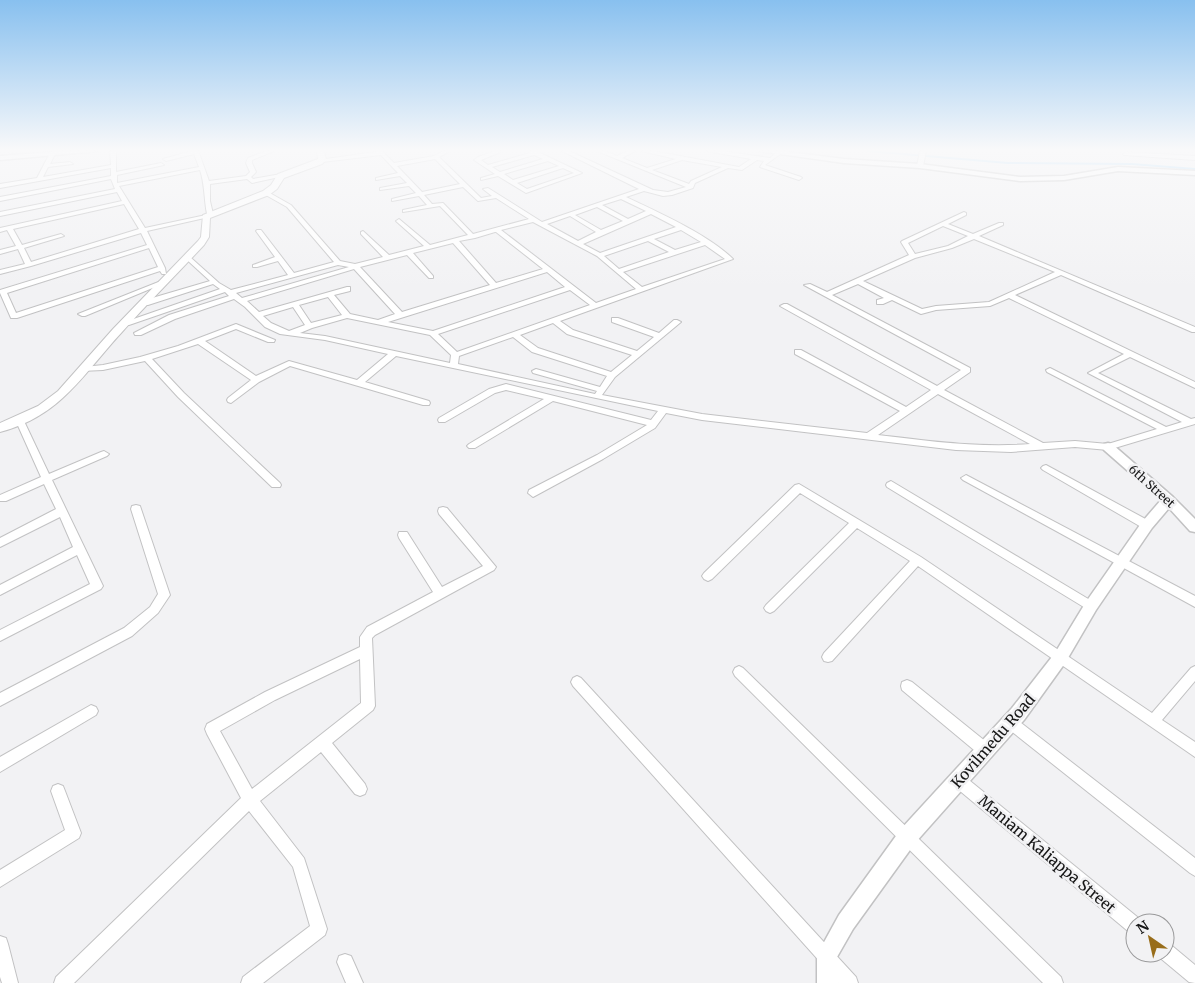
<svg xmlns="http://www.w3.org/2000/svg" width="1195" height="983" viewBox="0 0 1195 983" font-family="Merriweather,serif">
<rect width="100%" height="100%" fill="#f2f2f4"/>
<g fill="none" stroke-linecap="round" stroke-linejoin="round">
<path stroke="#99d3f9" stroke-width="2" d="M 868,151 L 1008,163 L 1132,164 L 1195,169"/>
<defs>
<path id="minor" d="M 110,151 L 116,151 L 116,172 L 161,163 L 164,165 L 117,175 L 117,183 L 199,167 L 194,154 L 166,161 L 163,159 L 192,151 L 200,151 L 199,153 L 209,181 L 246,176 L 250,172 L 246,163 L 248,158 L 266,151 L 274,151 L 252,160 L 252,163 L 256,172 L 251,177 L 253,179 L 281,174 L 284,176 L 252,183 L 247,179 L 210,184 L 210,201 L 213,214 L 210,216 L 207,214 C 204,199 205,185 200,170 L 119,186 L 145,228 L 206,215 L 209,217 L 147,231 L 165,268 L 166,274 L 162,274 L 160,271 L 17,318 L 11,318 L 0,293 L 0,290 L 147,245 L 141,233 L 31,266 L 0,274 L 0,270 L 25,264 L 18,249 L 0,254 L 0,250 L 16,246 L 7,230 L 0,232 L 0,228 L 122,201 L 117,192 L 0,216 L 0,212 L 115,189 L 111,179 L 0,201 L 0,197 L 111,176 L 111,168 L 0,188 L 0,184 L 37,178 L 50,153 L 55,154 L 50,164 L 70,162 L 73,164 L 48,167 L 43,177 L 111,165 ZM 124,204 L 139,229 L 31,262 L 24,248 L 64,236 L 61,234 L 22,245 L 13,229 ZM 149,248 L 158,267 L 16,313 L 7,293 Z
M 382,151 L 394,163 L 434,156 L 443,151 L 450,151 L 439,157 L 481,198 L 492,196 L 483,189 L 488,188 L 542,222 L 639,189 L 562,151 L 569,151 L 653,190 L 668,192 L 686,187 L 597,151 L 605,151 L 617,156 L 628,151 L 635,151 L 622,158 L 647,168 L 676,159 L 641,151 L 653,151 L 739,167 L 751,159 L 706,151 L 722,151 L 770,158 L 777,152 L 780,154 L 779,155 L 765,165 L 801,177 L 802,178 L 799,180 L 760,167 L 764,161 L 757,160 L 742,170 L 728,168 L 695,183 L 693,188 L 672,195 L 663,196 L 644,191 L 626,197 C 658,212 709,235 733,259 L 560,321 L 573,330 L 637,351 L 654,337 L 612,322 L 612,318 L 618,318 L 659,333 L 674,320 L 677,320 L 681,322 L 615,377 L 602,395 L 702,414 L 867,433 L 900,411 L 795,354 L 795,350 L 801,350 L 906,407 L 931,390 L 780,306 L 784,304 L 787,304 L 937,386 L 961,370 L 804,285 L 810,284 L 827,292 L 909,255 L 901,242 L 902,241 L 964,212 L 966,213 L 966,215 L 948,224 L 973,234 L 999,223 L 1003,223 L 1003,225 L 979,236 L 1195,327 L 1195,332 L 1192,332 L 1061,275 L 1015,295 L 1195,382 L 1195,388 L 1130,357 L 1098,373 L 1191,419 L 1195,418 L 1195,424 L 1108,450 L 1075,447 L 1011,452 L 956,450 L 702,420 L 666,413 L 655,428 L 603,459 L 533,497 L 528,493 L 529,490 L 597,455 L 647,425 L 553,401 L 475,448 L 469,448 L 467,446 L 469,444 L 544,399 L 506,390 L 495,393 L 445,422 L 439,422 L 438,420 L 439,418 L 489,389 L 506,384 L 651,420 L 658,411 L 396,356 L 365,382 L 429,401 L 430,403 L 429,405 L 423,405 L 290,366 L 259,382 L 231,403 L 228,402 L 227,400 L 228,398 L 251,380 L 198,344 L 152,359 L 184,393 L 280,483 L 281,485 L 280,487 L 272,487 L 178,397 L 145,361 L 103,370 L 81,371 L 80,369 L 84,367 L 103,365 L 140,357 L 178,346 L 236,324 L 275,340 L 274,342 L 268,342 L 236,329 L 205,341 L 256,376 L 289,361 L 357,380 L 388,354 L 325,340 L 280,334 L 265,327 L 245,307 L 234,299 L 175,319 L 141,335 L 135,335 L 134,333 L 169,315 L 229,296 L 225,292 L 129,325 L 126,325 L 122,323 L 220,289 L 213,284 L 148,305 L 142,305 L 142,301 L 210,281 L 186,259 L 186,257 L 190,257 L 219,283 L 231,290 L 288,275 L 278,261 L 257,267 L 253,267 L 253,265 L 275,257 L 256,231 L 257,230 L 261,230 L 294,273 L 334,262 L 287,207 L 264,194 L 264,192 L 268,192 L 291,205 L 340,261 L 355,264 L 383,257 L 361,234 L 361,232 L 363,231 L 389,255 L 424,246 L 397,222 L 396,221 L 399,219 L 430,245 L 468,235 L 440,206 L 403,212 L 403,210 L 427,205 L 419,196 L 392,201 L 392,199 L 416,193 L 409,186 L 380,190 L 380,188 L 407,183 L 400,176 L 376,180 L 376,178 L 398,173 L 381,155 L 322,162 L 319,160 ZM 435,159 L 460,184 L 422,192 L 397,166 ZM 682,160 L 722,167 L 691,181 L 689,184 L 652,170 ZM 463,187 L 478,201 L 496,198 L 529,219 L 473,234 L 443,203 L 432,204 L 424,195 ZM 621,199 L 646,211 L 628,219 L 602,205 ZM 597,207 L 623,221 L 601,230 L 575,215 ZM 651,214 L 676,227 L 600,253 L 583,244 ZM 570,216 L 596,232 L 578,241 L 547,224 ZM 533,222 L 597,256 L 636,289 L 596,303 L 501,230 ZM 943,226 L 968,236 L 948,246 L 915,254 L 908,243 ZM 681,230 L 701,242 L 675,250 L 654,239 ZM 495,232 L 496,232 L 543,269 L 496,283 L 459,241 L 475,238 ZM 974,239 L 1055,272 L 989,302 L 936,306 L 922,309 L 863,281 L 915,258 L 952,248 ZM 648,241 L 669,252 L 619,269 L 604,256 ZM 453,243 L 490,285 L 402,312 L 360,267 L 407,255 L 429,278 L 433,278 L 433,276 L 413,253 ZM 705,245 L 725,259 L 642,287 L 623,272 ZM 338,265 L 349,267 L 242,298 L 236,293 ZM 354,269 L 395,314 L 378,320 L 350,314 L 334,295 L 350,291 L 350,287 L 347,287 L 259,312 L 247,301 ZM 547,272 L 565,287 L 433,331 L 388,322 ZM 858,284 L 884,298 L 877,300 L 877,304 L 883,304 L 892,300 L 921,314 L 936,310 L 990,306 L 1009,298 L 1124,354 L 1088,373 L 1182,422 L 1166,427 L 1050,368 L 1046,370 L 1047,372 L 1157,429 L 1108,444 L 1075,441 L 1043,443 L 944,390 L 970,372 L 970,368 L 832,295 ZM 570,290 L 590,305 L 457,352 L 438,334 ZM 328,297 L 342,315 L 311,323 L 299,305 ZM 293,307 L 305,325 L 289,331 L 271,323 L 263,316 ZM 347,318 L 430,335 L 451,355 L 450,363 L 325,336 L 300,333 L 312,328 ZM 553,323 L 567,334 L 632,355 L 611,372 L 538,348 L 520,335 ZM 513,337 L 532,352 L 607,376 L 600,387 L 536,369 L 532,371 L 533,373 L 597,391 L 595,394 L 458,364 L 459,356 ZM 938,394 L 1030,444 C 979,448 928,441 878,435 Z
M 495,151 L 503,151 L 481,160 L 488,165 L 530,153 L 529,151 L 536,151 L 582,173 L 526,193 L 498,176 L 481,180 L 481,178 L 495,174 L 474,160 L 478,157 ZM 534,155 L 543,159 L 500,172 L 492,167 ZM 548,161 L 559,166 L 513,180 L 504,174 ZM 563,168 L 574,173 L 527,189 L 517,183 Z
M 920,151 L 926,151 L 923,166 L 920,168 L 917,166 Z
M 1126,152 L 1195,156 L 1195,160 L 1124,155 L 1123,154 Z
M 161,281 L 167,282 L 85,316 L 82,316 L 78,314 Z
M 19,416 L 23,419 L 49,474 L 101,452 L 104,451 L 109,454 L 107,456 L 52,480 L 103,586 L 101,589 L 0,641 L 0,630 L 90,584 L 77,555 L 0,595 L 0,585 L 73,547 L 60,517 L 0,547 L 0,538 L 56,509 L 44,484 L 6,501 L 0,501 L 0,495 L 41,477 L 15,419 Z
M 1046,465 L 1151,522 L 1152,525 L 1151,528 L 1143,528 L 1043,470 L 1041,468 L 1043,466 Z
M 966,475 L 1195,596 L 1195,607 L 963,480 L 961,478 Z
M 891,481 L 1095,603 L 1097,606 L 1095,609 L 1091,611 L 1087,609 L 887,487 L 886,485 L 887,483 Z
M 799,484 L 921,557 L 1152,713 L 1191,668 L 1195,666 L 1195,681 L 1162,720 L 1195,742 L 1195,757 L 918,566 L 832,661 L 828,662 L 824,661 L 822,657 L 824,653 L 910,561 L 857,528 L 774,611 L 770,613 L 766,611 L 764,608 L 766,605 L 849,523 L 800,493 L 712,579 L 708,581 L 704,579 L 702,576 L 704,573 L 795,485 Z
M 136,505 L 140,506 L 141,509 L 170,595 L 158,613 L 132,636 L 0,706 L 0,693 L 124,628 L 150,607 L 158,594 L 131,509 L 132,506 Z
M 443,507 L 447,508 L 496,567 L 494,570 L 375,635 L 372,638 L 375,706 L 373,710 L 332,743 L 365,784 L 367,789 L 365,794 L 360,796 L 355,794 L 321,752 L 260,801 L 304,858 L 327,929 L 325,935 L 263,983 L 241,983 L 243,977 L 310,926 L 293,867 L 249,811 L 74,983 L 54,983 L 56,977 L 241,798 L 207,734 L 205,729 L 207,724 L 265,692 L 360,647 L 360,637 L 367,627 L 433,592 L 399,538 L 398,535 L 399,532 L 407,532 L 442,587 L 483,566 L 439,514 L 438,511 L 439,508 ZM 360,659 L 361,703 L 252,789 L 220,731 L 275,700 Z
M 739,666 L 743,668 L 1061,977 L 1063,983 L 1043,983 L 735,676 L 733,672 L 735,668 Z
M 577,676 L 581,678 L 856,977 L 858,983 L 839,983 L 573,686 L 571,682 L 573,678 Z
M 907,680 L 912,682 L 990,745 L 992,750 L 990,755 L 985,757 L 980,755 L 902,690 L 901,686 L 902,682 Z
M 91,705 L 96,707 L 98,711 L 96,715 L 0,772 L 0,757 Z
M 1011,717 L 1016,719 L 1195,858 L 1195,876 L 1190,873 L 1006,727 L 1004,723 L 1006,719 Z
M 959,774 L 964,776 L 1141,920 L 1142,923 L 1135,923 L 1135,934 L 1129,932 L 954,786 L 952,781 L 954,776 Z
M 58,784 L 63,786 L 65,791 L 81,833 L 79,838 L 0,887 L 0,870 L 65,830 L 51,791 L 53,786 Z
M 0,936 L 6,938 L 8,944 L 18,983 L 2,983 L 0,977 Z
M 1165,943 L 1171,945 L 1195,965 L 1195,983 L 1189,982 L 1159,957 L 1158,953 L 1165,953 Z
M 345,954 L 351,956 L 363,983 L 346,983 L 337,962 L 339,956 Z"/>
<path id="tertiary" d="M 63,151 L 98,151 L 0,160 L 0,156 Z
M 759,151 L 781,151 L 844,159 L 920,164 L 1020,177 L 1064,176 L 1118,167 L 1195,171 L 1195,175 L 1118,171 L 1064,180 L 1020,181 L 920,168 L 844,163 Z
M 1108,443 L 1112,444 L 1173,497 L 1195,519 L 1195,532 L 1190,531 L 1169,508 L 1152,528 L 1096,610 L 1065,663 L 1024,720 L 915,843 L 853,929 L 837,957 L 839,983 L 817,983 L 817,955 L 839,915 L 901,829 L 1012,708 L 1055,653 L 1086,602 L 1142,522 L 1161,500 L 1104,450 L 1102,447 L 1104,444 Z"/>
<path id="secondary" d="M 317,151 L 324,151 L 326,160 L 322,164 L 284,178 L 277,189 L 269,195 L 210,218 L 209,237 L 204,245 C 177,274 149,302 122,332 C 83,374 61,416 0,432 L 0,423 L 38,406 L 58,391 L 113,329 L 198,241 L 201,237 L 203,215 L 263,191 L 271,185 L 278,174 L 318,159 Z"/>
</defs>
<use href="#minor" stroke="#c2c2c3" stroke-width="2"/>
<use href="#tertiary" stroke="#c2c2c3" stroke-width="3"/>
<use href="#secondary" stroke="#c2c2c3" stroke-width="2"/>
<use href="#minor" fill="#fff" fill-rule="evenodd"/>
<use href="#tertiary" fill="#fff" fill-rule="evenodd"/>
<use href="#secondary" fill="#fff" fill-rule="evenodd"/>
</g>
<linearGradient id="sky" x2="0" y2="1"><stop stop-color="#88c0ef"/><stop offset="0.52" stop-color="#f9f9fa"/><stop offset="1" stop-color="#f9f9fa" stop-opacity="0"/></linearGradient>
<rect width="1195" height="289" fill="url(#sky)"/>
<g text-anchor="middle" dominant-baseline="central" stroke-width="5" stroke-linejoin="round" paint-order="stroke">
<g font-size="12" fill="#161616" stroke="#f2f2f4">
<text transform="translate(1152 486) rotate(42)">6th Street</text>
</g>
<g font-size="15" fill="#161616" stroke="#f2f2f4">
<text transform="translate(993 741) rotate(-49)">Kovilmedu Road</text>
<text transform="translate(1047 854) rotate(40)">Maniam Kaliappa Street</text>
</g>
</g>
<g transform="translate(1150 938) rotate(326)"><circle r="24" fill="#f2f2f4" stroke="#9a9a9b"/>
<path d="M0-4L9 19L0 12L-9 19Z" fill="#986d1a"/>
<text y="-8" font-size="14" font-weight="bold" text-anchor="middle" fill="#161616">N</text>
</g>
</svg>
